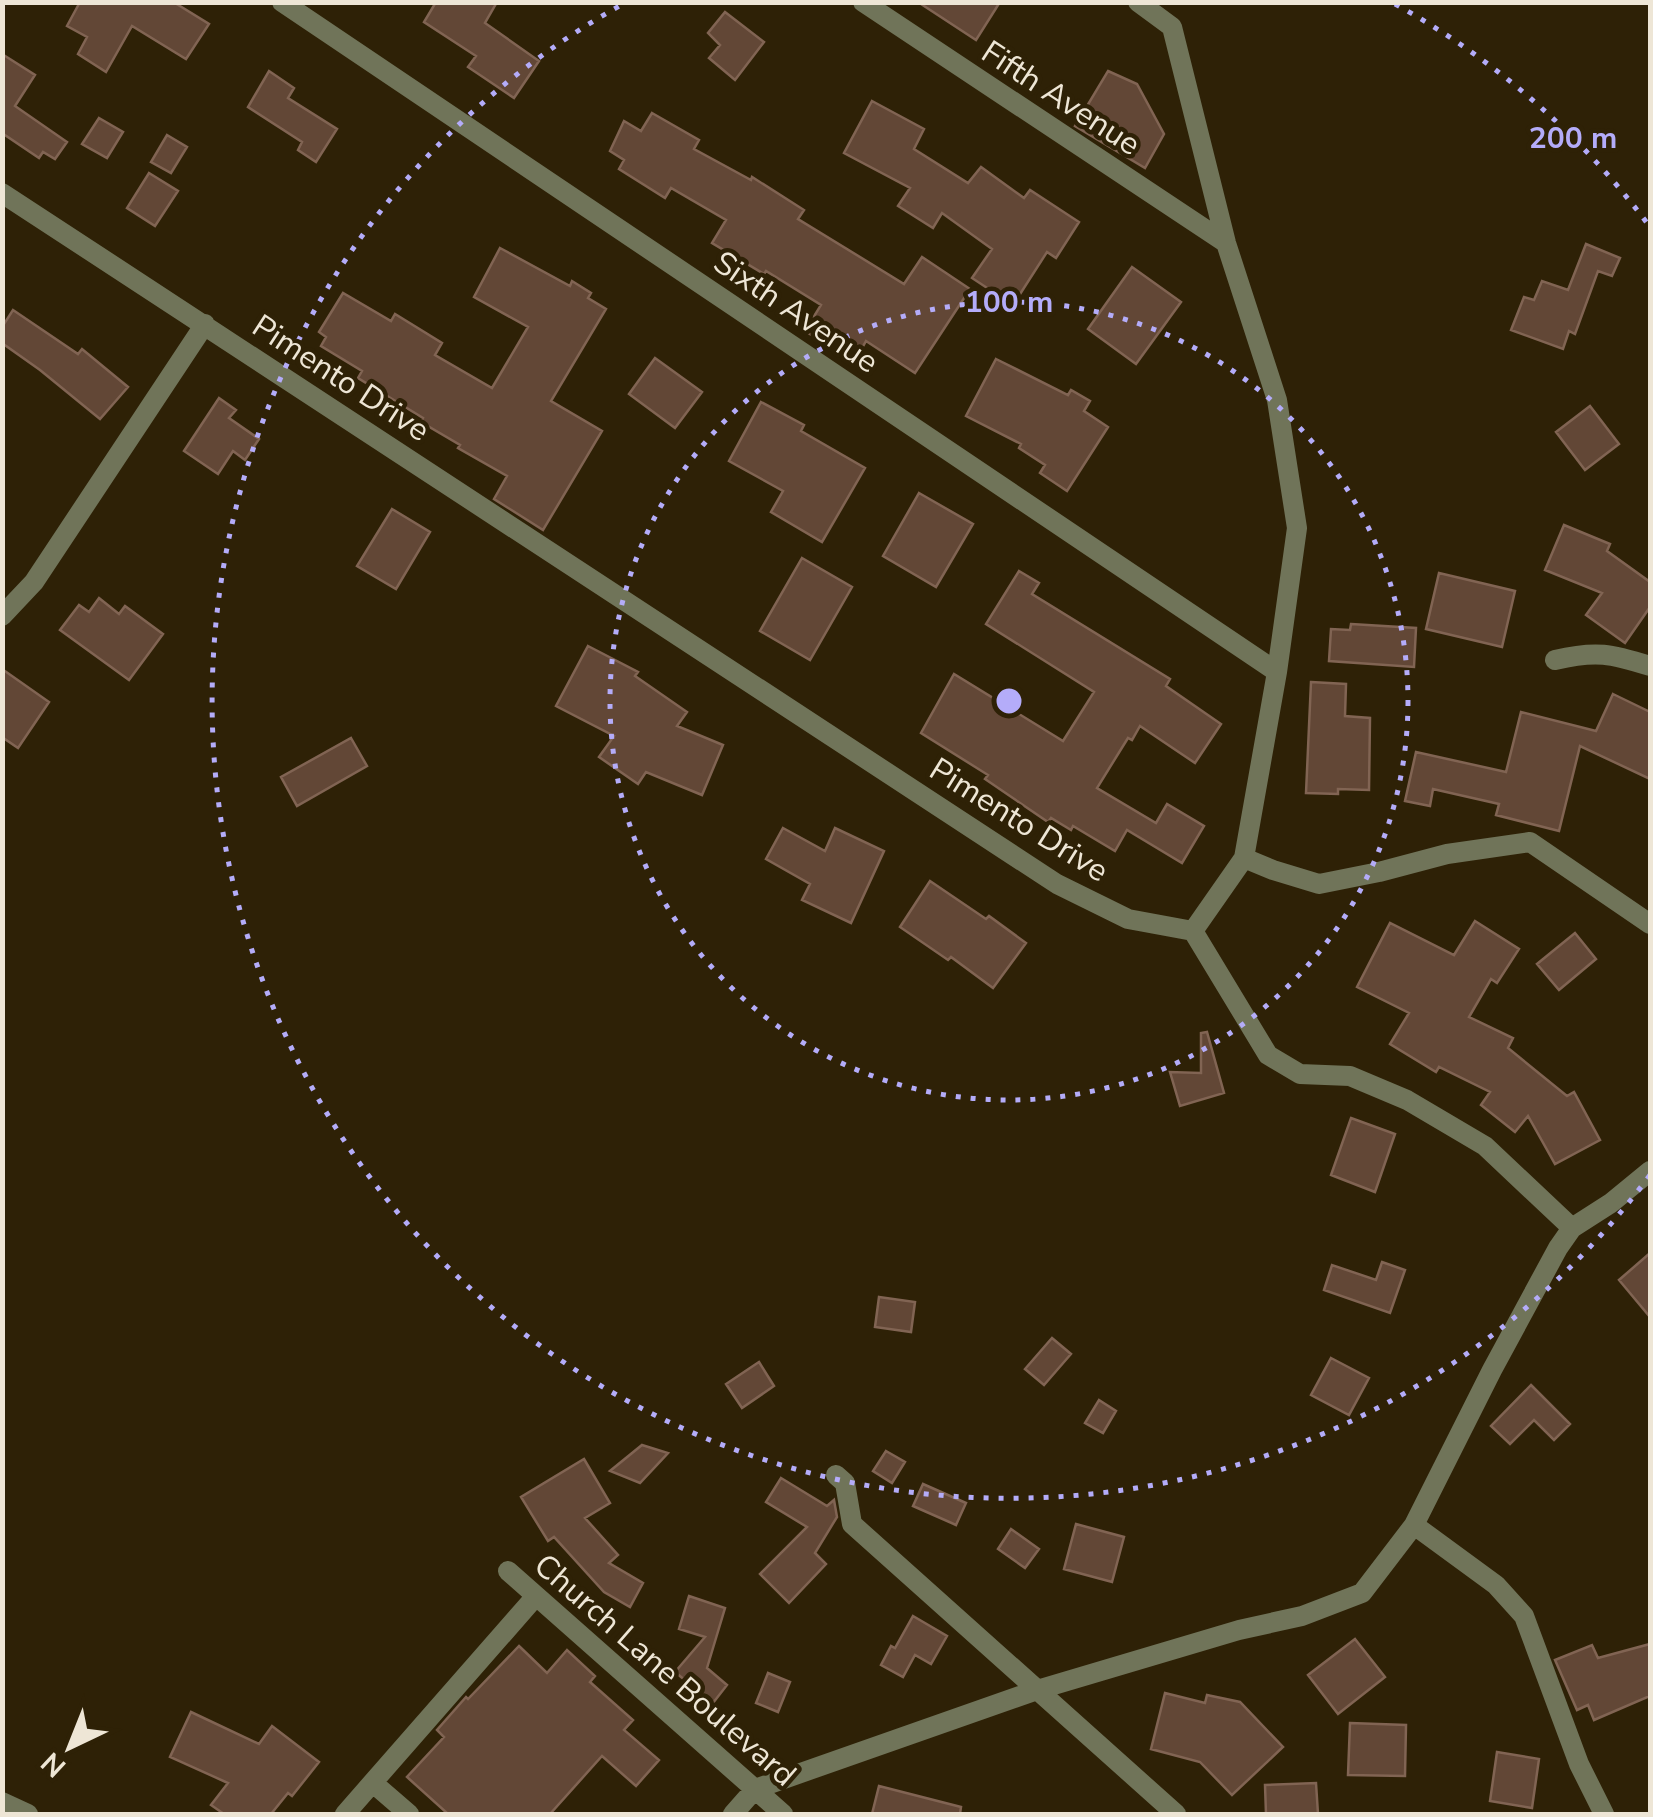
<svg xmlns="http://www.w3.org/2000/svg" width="1653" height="1817" viewBox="0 0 1653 1817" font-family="'Nunito Sans',sans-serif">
<rect width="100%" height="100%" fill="#2e2106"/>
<path fill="#624736" stroke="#816453" stroke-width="2.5" d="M 80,2 L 175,3 L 209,24 L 186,59 L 132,26 L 106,72 L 78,54 L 87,37 L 67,26 Z
M 436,2 L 497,2 L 485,23 L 539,61 L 514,98 L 468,67 L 476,56 L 424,22 Z
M 918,2 L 1000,2 L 976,40 Z
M 725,12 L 764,42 L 735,80 L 709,58 L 720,45 L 708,33 Z
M 2,54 L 35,75 L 15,106 L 67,142 L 55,159 L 43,152 L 39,158 L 2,133 Z
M 269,71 L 294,88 L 288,98 L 337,129 L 316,162 L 298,150 L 302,142 L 248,107 Z
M 1108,71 L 1137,84 L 1164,134 L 1145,168 L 1075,126 Z
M 872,101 L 924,129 L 914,149 L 968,183 L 981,167 L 1024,198 L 1030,190 L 1079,222 L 1056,258 L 1047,252 L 1013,305 L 972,278 L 992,249 L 942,213 L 933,228 L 898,206 L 910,188 L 844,153 Z
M 652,113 L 699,140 L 694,149 L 751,180 L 752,177 L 804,210 L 798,219 L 904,284 L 922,257 L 970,289 L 915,373 L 866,341 L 855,361 L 805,331 L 821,305 L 766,271 L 764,274 L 712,243 L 726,220 L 671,188 L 665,198 L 619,169 L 624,160 L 610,151 L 624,121 L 641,131 Z
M 99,118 L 123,132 L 107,158 L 82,144 Z
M 167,135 L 187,147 L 171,173 L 151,162 Z
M 149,173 L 178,191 L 155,226 L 127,208 Z
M 1586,244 L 1620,258 L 1612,276 L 1598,271 L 1575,334 L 1569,331 L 1563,349 L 1511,330 L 1524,297 L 1534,300 L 1542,281 L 1568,290 Z
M 500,248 L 570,286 L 572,281 L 591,293 L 588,298 L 606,309 L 551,401 L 602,431 L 543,530 L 494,499 L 507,476 L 458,448 L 460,445 L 421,422 L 423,418 L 358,378 L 362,371 L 321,346 L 326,337 L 319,332 L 343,293 L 391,321 L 395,314 L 442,343 L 435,355 L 492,388 L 528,327 L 474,297 Z
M 1132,267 L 1181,302 L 1136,364 L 1088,329 Z
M 13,310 L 78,354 L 82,349 L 128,387 L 100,419 L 40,370 L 2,343 L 2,327 Z
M 655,358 L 702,392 L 675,428 L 629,394 Z
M 996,359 L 1068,395 L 1071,390 L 1090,401 L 1084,411 L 1108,427 L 1067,491 L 1040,473 L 1045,465 L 1019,448 L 1021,444 L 966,416 Z
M 219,398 L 236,410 L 229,418 L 259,439 L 245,460 L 233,451 L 218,474 L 184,451 Z
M 761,402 L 804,425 L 801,431 L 865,468 L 822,542 L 771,512 L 783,491 L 729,461 Z
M 1590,406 L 1619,444 L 1585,470 L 1556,432 Z
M 919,493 L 973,524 L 936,587 L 883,556 Z
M 392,509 L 430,532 L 396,589 L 357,566 Z
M 1564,525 L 1610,544 L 1607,551 L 1650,582 L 1650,607 L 1625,643 L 1586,615 L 1602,593 L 1545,570 Z
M 802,558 L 852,587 L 810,660 L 760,631 Z
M 1019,571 L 1039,583 L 1032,594 L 1170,679 L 1166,686 L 1221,724 L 1195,763 L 1140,726 L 1132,740 L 1128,738 L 1097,788 L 1156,823 L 1167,804 L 1204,826 L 1182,863 L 1127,830 L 1115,851 L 1073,826 L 1071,830 L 1051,818 L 1048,822 L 985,779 L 988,775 L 921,733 L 954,674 L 1063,741 L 1094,692 L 986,624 Z
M 1439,573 L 1515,591 L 1502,647 L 1426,629 Z
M 99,598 L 119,614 L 125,606 L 163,634 L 129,680 L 60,630 L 79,605 L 89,612 Z
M 1351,624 L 1416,628 L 1414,667 L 1329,661 L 1331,629 L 1350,630 Z
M 588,646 L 638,672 L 635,676 L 687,712 L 677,726 L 723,745 L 702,795 L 646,772 L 638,784 L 599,757 L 614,736 L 556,706 Z
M 2,669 L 49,702 L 18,748 L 2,737 Z
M 1311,682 L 1346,684 L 1345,716 L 1370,718 L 1369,790 L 1338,789 L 1338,794 L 1306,793 Z
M 1613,694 L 1650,712 L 1650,779 L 1580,746 L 1559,831 L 1496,815 L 1499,804 L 1433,789 L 1430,806 L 1405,801 L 1416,752 L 1506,772 L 1521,712 L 1596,731 Z
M 351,738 L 367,766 L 297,806 L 281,777 Z
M 783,828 L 825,851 L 835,828 L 884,851 L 851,923 L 802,900 L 810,884 L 766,859 Z
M 930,881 L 986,919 L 989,916 L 1026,943 L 993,988 L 951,957 L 948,960 L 900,927 Z
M 1475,921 L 1519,949 L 1497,983 L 1491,979 L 1469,1017 L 1513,1038 L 1508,1048 L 1567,1096 L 1574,1092 L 1600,1140 L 1555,1164 L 1528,1116 L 1515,1132 L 1481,1105 L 1490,1092 L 1439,1067 L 1436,1072 L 1390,1044 L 1409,1013 L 1357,987 L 1390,923 L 1454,955 Z
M 1575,933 L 1596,959 L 1559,990 L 1537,964 Z
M 1207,1032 L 1224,1093 L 1180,1106 L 1170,1072 L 1201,1073 L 1201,1033 Z
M 1351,1118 L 1395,1134 L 1375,1192 L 1331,1175 Z
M 1650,1253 L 1650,1317 L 1619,1280 Z
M 1382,1262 L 1405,1270 L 1390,1313 L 1324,1290 L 1332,1265 L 1376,1280 Z
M 879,1297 L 915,1302 L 911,1332 L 875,1327 Z
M 1052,1338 L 1071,1354 L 1044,1385 L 1025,1369 Z
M 1331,1358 L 1369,1378 L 1349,1415 L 1311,1395 Z
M 759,1362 L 774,1386 L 742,1408 L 726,1384 Z
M 1531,1385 L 1570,1424 L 1554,1440 L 1534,1420 L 1510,1444 L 1491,1426 Z
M 1099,1400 L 1116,1411 L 1103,1433 L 1085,1423 Z
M 642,1445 L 668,1453 L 640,1483 L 610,1471 Z
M 886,1451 L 905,1462 L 892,1483 L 873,1471 Z
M 584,1459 L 610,1503 L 585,1518 L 618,1555 L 609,1563 L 643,1583 L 630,1607 L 604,1592 L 554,1537 L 548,1541 L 521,1497 Z
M 781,1478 L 827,1506 L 834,1500 L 837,1517 L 815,1553 L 826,1564 L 789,1603 L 760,1574 L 807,1527 L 766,1502 Z
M 923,1484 L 966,1503 L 956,1525 L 913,1506 Z
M 1076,1524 L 1124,1537 L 1112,1582 L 1064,1569 Z
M 1011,1529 L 1039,1549 L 1025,1568 L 998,1549 Z
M 689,1596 L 725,1608 L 707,1668 L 727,1685 L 713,1703 L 675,1672 L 705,1637 L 679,1629 Z
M 913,1616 L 947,1636 L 931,1664 L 915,1655 L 903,1677 L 881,1665 L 891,1646 L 895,1648 Z
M 1355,1639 L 1385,1677 L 1338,1714 L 1308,1675 Z
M 1650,1644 L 1650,1696 L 1594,1720 L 1588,1705 L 1577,1710 L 1555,1660 L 1592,1645 L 1598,1658 Z
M 519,1646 L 547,1673 L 567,1650 L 595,1676 L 590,1682 L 633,1720 L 624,1730 L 659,1760 L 636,1786 L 602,1756 L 550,1814 L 448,1814 L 407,1777 L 444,1737 L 437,1730 L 466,1697 L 468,1699 Z
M 768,1673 L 790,1682 L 778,1712 L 756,1703 Z
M 1165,1693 L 1205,1703 L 1207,1695 L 1240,1702 L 1283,1747 L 1232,1795 L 1200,1762 L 1151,1749 Z
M 191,1712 L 259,1744 L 272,1726 L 319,1762 L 292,1796 L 288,1793 L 271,1814 L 224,1814 L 211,1805 L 228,1783 L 170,1757 Z
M 1350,1723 L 1406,1725 L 1405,1776 L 1348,1775 Z
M 1497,1752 L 1539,1759 L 1532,1808 L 1490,1801 Z
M 1316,1783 L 1318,1814 L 1266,1814 L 1265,1785 Z
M 879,1786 L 961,1807 L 960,1814 L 872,1814 Z"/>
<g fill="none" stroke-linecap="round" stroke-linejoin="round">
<path stroke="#707459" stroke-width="20" d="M 282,2 L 1277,672
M 863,2 L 1226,243
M 1138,2 L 1172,27 L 1226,243 L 1277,400 L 1297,528 L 1277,672 L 1244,858 L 1193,931
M 2,193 L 1057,884 L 1128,919 L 1193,931
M 2,616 L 34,582 L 205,324
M 1555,660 C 1597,650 1611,654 1650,666
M 1244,858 L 1273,870 L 1319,884 L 1379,872 L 1447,854 L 1530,842 L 1650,924
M 1193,931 L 1268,1055 L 1300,1074 L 1350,1076 L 1407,1100 L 1485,1146 L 1572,1228
M 836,1475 L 845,1483 L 852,1524 L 1176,1814
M 1414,1525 L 1496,1585 L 1524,1616 L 1579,1764 L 1604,1814
M 508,1571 L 783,1814
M 373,1783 L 409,1814
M 2,1802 L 28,1814
M 345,1814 L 536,1596
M 733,1814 L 755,1789 L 1037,1690 L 1239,1630 L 1302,1616 L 1362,1593 L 1414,1525 L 1492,1370 L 1558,1248 L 1572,1228 L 1611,1203 L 1650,1171"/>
</g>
<g fill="none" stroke="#b4acf9" stroke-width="5" stroke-dasharray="5 10">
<circle cx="1009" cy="701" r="399"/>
<path d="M1650 1175A797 797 0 1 1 623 4M1395 4A797 797 0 0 1 1650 227"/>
</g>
<g text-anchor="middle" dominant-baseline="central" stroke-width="9" stroke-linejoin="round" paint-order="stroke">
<g font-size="32" fill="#eee6d6" stroke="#2e2106">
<text transform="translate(1061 98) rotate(33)">Fifth Avenue</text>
<text transform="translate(796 312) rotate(34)">Sixth Avenue</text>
<text transform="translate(341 378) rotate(33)">Pimento Drive</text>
<text transform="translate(1019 820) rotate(32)">Pimento Drive</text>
<text transform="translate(665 1670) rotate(41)">Church Lane Boulevard</text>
</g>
</g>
<circle cx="1009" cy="701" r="15" fill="#b4acf9" stroke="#2e2106" stroke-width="5"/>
<g font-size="30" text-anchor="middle" font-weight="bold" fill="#b4acf9" stroke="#2e2106" stroke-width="9" stroke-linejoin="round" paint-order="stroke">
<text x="1573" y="148">200 m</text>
<text x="1009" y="312">100 m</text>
</g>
<rect width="1653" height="1817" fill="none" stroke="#eee6d6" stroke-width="10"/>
<g transform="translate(70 1747) rotate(223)" stroke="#2e2106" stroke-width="8" paint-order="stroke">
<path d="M0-8L18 38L0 25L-18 38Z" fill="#eee6d6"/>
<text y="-15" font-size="28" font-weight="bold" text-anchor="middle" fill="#eee6d6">N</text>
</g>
</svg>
